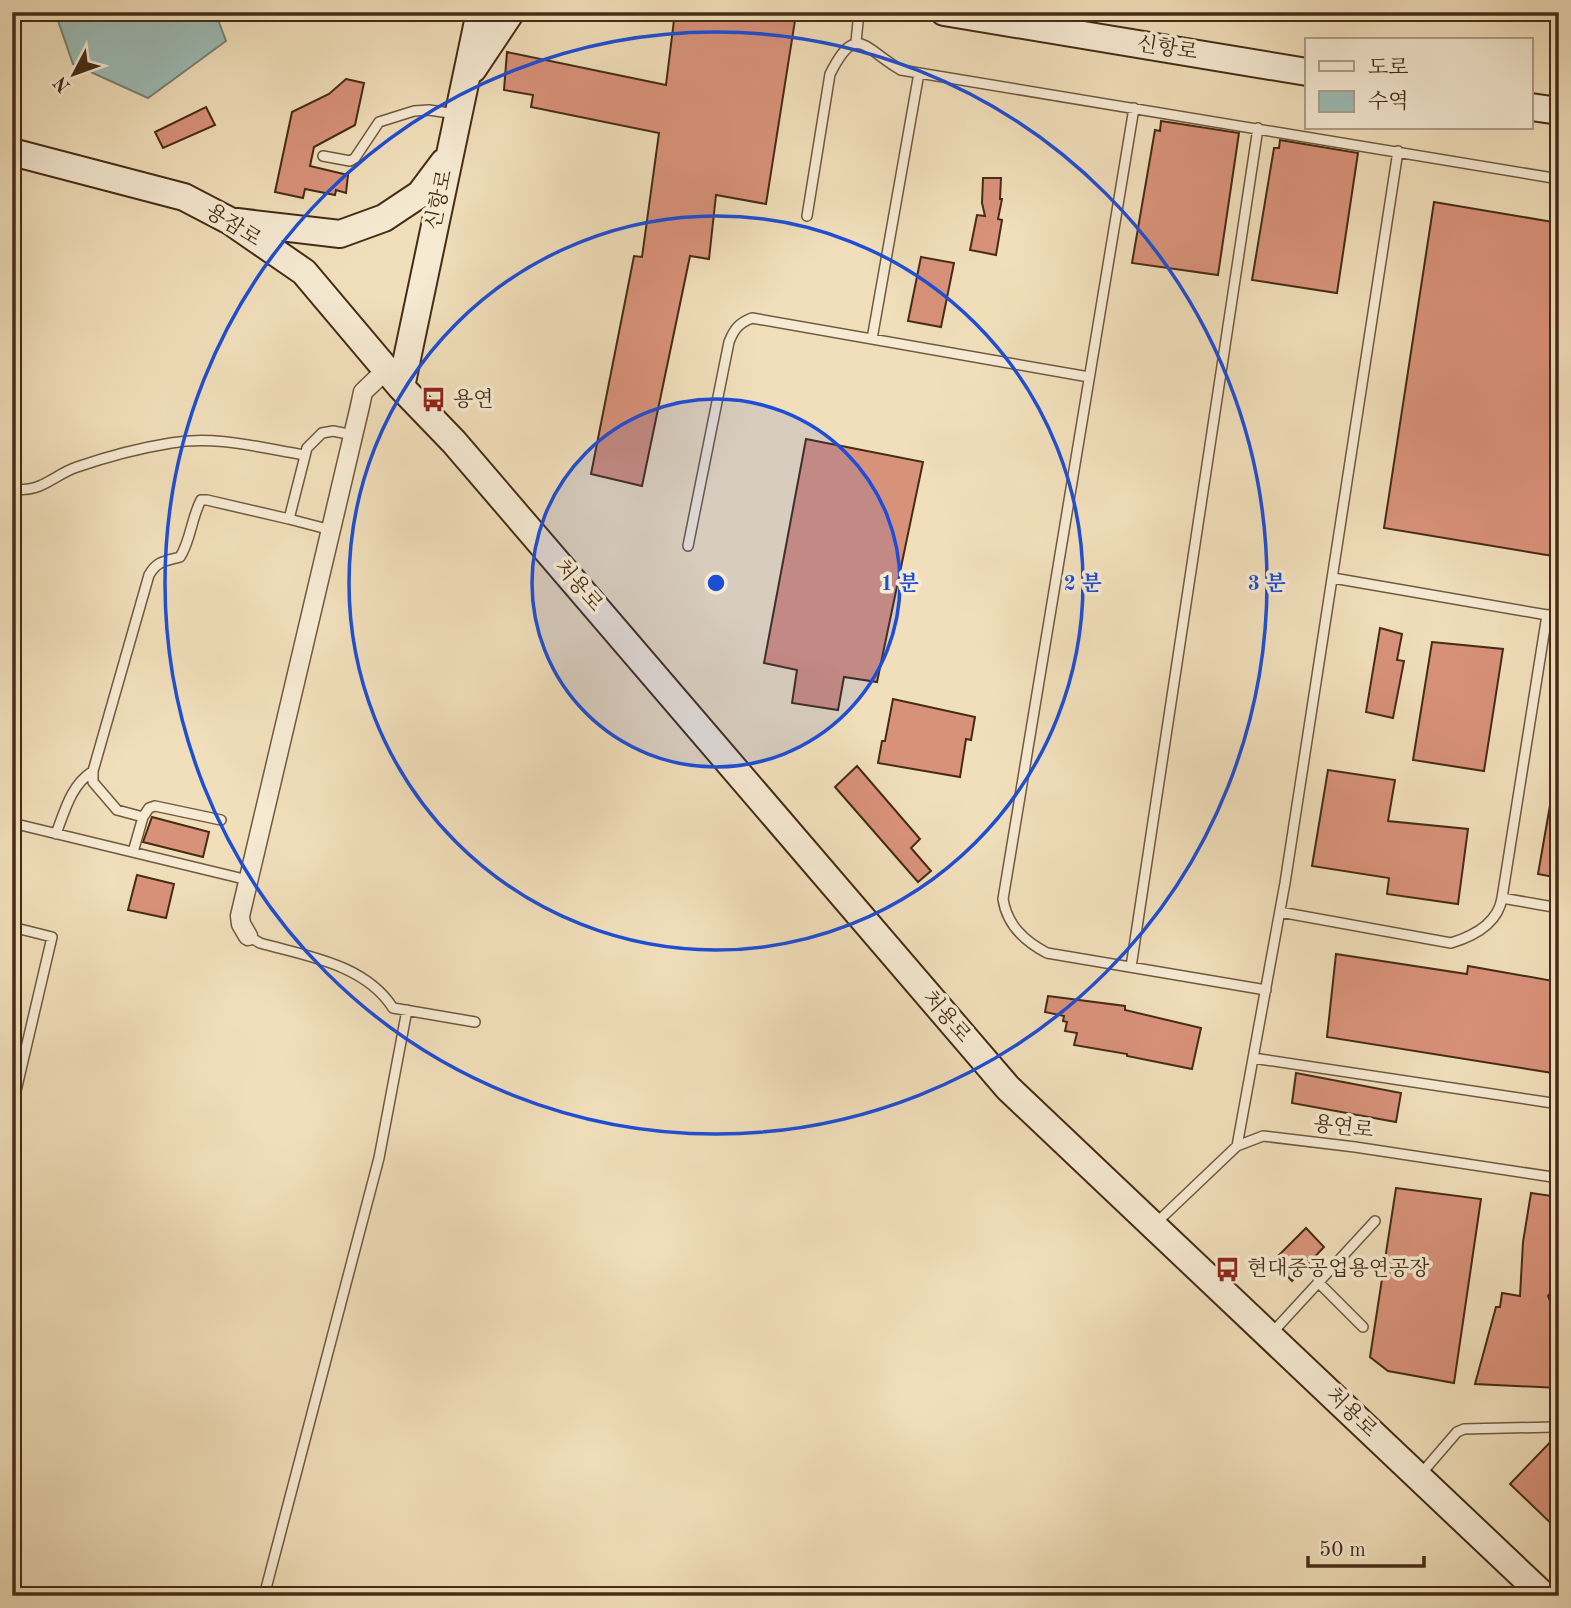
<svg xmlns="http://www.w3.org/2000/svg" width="1571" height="1608" viewBox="0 0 1571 1608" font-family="'Old Standard TT','Noto Serif KR',serif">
<rect width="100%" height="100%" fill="#f1dfbb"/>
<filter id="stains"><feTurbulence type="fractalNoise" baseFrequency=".00286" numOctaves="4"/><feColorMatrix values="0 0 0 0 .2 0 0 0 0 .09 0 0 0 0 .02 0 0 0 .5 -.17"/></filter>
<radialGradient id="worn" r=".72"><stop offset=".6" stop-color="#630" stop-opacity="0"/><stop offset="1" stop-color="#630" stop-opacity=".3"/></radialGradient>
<path fill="#9cbcb6" stroke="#798276" stroke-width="2" d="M 55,12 L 215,12 L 226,41 L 148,98 L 73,64 Z"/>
<path fill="#d9927a" stroke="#452c15" stroke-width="2" d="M 675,12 L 796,14 L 766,204 L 716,195 L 709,259 L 690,256 L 642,486 L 591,474 L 634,256 L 642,257 L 659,133 L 531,107 L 533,95 L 504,90 L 507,52 L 666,85 Z
M 346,79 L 364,83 L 355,125 L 314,147 L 310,166 L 348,175 L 346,193 L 336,190 L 335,195 L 305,189 L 303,198 L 275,192 L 292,112 L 329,94 Z
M 206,107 L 215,125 L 163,148 L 155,132 Z
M 1161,121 L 1239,133 L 1218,275 L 1132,263 L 1155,130 L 1160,131 Z
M 1280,140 L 1358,153 L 1337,293 L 1252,280 L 1274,148 L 1279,148 Z
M 983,178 L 1001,178 L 1000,199 L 1002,199 L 998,219 L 1002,220 L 996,255 L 970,250 L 977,215 L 985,216 L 982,203 Z
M 1434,202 L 1559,223 L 1559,557 L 1384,528 Z
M 921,257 L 954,263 L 941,327 L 908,321 Z
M 806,439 L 923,462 L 877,682 L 844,677 L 838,710 L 792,703 L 797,670 L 764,663 Z
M 1380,628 L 1402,634 L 1397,660 L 1404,661 L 1393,718 L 1366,712 Z
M 1432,642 L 1503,649 L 1484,771 L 1413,760 Z
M 893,699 L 975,717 L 971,740 L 966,739 L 960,777 L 878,763 L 882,741 L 885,741 Z
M 857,766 L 920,839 L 911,848 L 931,871 L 918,882 L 835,787 Z
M 1328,770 L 1395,780 L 1388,821 L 1468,829 L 1458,904 L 1387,894 L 1389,878 L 1312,866 Z
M 1552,794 L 1559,795 L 1559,878 L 1538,874 Z
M 152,817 L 209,832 L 203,857 L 143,842 Z
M 137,875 L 174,884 L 166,918 L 128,910 Z
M 1336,954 L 1467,974 L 1468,966 L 1559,982 L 1559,1074 L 1327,1037 Z
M 1048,996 L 1125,1006 L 1125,1010 L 1201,1028 L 1192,1069 L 1127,1056 L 1127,1054 L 1074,1045 L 1077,1033 L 1065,1031 L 1067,1022 L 1063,1021 L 1064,1016 L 1045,1012 Z
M 1296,1073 L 1401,1093 L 1396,1122 L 1292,1103 Z
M 1396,1188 L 1481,1199 L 1454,1383 L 1388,1371 L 1370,1357 Z
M 1531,1193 L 1559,1197 L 1559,1249 L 1553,1290 L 1548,1296 L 1551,1303 L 1559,1304 L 1559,1388 L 1475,1384 L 1496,1307 L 1500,1307 L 1502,1293 L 1520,1296 L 1523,1242 Z
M 1306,1228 L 1324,1247 L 1292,1281 L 1273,1261 Z
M 1559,1433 L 1559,1531 L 1510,1484 Z"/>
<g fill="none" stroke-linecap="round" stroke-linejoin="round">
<defs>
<path id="lane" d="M 856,42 L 859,12
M 1134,108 L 1003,899 C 1007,925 1024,941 1047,953 L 1266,990
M 323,156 L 350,161 L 355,158 L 379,122 L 414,111 L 429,110 L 456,114
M 807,216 L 830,74 C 857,21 864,49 901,70 L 1559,179
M 872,339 L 919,73
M 12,488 C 39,495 53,475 77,467 C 106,457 140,448 171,443 C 216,435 261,448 305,455
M 331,530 L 289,519 L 307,448 L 322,433 L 333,431 L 353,435
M 688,546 L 729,342 C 734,329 739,323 752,318 L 1089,377
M 1547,615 L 1559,614
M 93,771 L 93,782 L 117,810 L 143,817 L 133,852
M 143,817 L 149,808 L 155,806 L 221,820
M 12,823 L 248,880
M 56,834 C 65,810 71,785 93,771 L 149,575 C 157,561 165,561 180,557 C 191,540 191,519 201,500 L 207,500 L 289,519
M 1502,898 L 1559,908
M 1280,912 L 1451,943 C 1474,936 1498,923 1502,898 L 1547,615 L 1333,578
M 12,927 L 52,937 L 12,1108
M 248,936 L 260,943 C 306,956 365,964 393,1008 L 475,1022
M 1131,967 L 1258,128
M 1253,1058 L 1559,1104
M 1237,1146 L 1285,883 L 1398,151
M 1155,1224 L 1237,1146 L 1263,1136 L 1355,1147 L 1559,1178
M 1318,1282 L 1363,1327
M 1555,1297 L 1559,1297
M 1271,1334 L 1375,1221
M 1420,1475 L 1457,1432 L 1464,1429 L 1554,1427
M 264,1596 L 379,1158 L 407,1010"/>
<path id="street" d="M 248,936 L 241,924 L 240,916 L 360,406 L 363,392 L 386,370"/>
<path id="secondary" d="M 944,12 L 1307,72
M 473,69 L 511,12
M 1531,107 L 1559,111
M 12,152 L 184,197 L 230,221 L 304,272 L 401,387 L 454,442 L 1008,1088 L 1544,1596
M 237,222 L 340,234 L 384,218 L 420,194 L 444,162
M 401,387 L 480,12"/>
</defs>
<use href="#lane" stroke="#70593e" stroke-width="12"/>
<use href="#street" stroke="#70593e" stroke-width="21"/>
<use href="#secondary" stroke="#452c15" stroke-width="30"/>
<use href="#lane" stroke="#f6ead3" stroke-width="9"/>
<use href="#street" stroke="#f6ead3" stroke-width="18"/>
<use href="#secondary" stroke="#f6ead3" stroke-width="26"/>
</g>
<circle cx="716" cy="583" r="184" fill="#1d4ed8" fill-opacity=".12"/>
<g fill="none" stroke="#1d4ed8" stroke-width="3.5">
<circle cx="716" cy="583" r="184"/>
<circle cx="716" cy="583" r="367"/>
<circle cx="716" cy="583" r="551"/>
</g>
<defs>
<symbol id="bus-bare" viewBox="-9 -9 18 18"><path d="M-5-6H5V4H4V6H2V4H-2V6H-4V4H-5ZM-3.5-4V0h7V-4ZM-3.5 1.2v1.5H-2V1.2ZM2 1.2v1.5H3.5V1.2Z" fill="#8f2418" stroke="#f6ead3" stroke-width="2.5" paint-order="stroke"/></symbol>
</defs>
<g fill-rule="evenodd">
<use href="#bus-bare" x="416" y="382" width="35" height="35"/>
<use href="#bus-bare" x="1210" y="1252" width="35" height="35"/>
</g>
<g text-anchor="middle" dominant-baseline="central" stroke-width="7" stroke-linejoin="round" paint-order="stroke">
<g font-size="21" fill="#452c15" stroke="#f6ead3">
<text transform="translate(1167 49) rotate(9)">신항로</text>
<text transform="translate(440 200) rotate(-78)">신항로</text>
<text transform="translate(233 226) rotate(32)">용잠로</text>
<text transform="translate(578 586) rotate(49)">처용로</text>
<text transform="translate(946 1017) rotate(49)">처용로</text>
<text transform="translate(1343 1128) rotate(7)">용연로</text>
<text transform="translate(1351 1413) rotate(44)">처용로</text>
</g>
<g font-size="21" fill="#452c15" stroke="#f6ead3" text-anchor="start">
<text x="453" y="400">용연</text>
<text x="1247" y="1269">현대중공업용연공장</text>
</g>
</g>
<circle cx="716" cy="583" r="10" fill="#1d4ed8" stroke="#f6ead3" stroke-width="3.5"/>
<g font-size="21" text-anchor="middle" font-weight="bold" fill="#1d4ed8" stroke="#f6ead3" stroke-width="7" stroke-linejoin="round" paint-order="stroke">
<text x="900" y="590">1 분</text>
<text x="1083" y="590">2 분</text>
<text x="1267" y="590">3 분</text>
</g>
<rect width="1571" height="1608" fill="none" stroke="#f1dfbb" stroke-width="42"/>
<rect x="14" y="14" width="1543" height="1580" fill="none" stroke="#452c15" stroke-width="3.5"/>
<rect x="21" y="21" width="1529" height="1566" fill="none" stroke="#452c15" stroke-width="2"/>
<rect x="1305" y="38" width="228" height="91" fill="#f6ead3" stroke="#af9e87" stroke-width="2"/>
<rect x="1319" y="61" width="35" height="10" fill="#f6ead3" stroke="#af9e87" stroke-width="2"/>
<text x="1368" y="74" font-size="21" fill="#452c15">도로</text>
<rect x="1319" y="91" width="35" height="21" fill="#9cbcb6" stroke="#af9e87" stroke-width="2"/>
<text x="1368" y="108" font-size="21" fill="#452c15">수역</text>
<g transform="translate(74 74) rotate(229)" stroke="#f6ead3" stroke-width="5" paint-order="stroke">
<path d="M0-5L12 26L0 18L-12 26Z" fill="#452c15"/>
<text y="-10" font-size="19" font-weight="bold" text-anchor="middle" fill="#452c15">N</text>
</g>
<path d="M1308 1556v10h116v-10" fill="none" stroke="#452c15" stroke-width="3.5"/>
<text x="1319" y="1556" font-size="21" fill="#452c15" stroke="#f6ead3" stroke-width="5" paint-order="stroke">50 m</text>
<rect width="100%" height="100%" filter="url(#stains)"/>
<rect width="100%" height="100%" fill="url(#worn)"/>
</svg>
